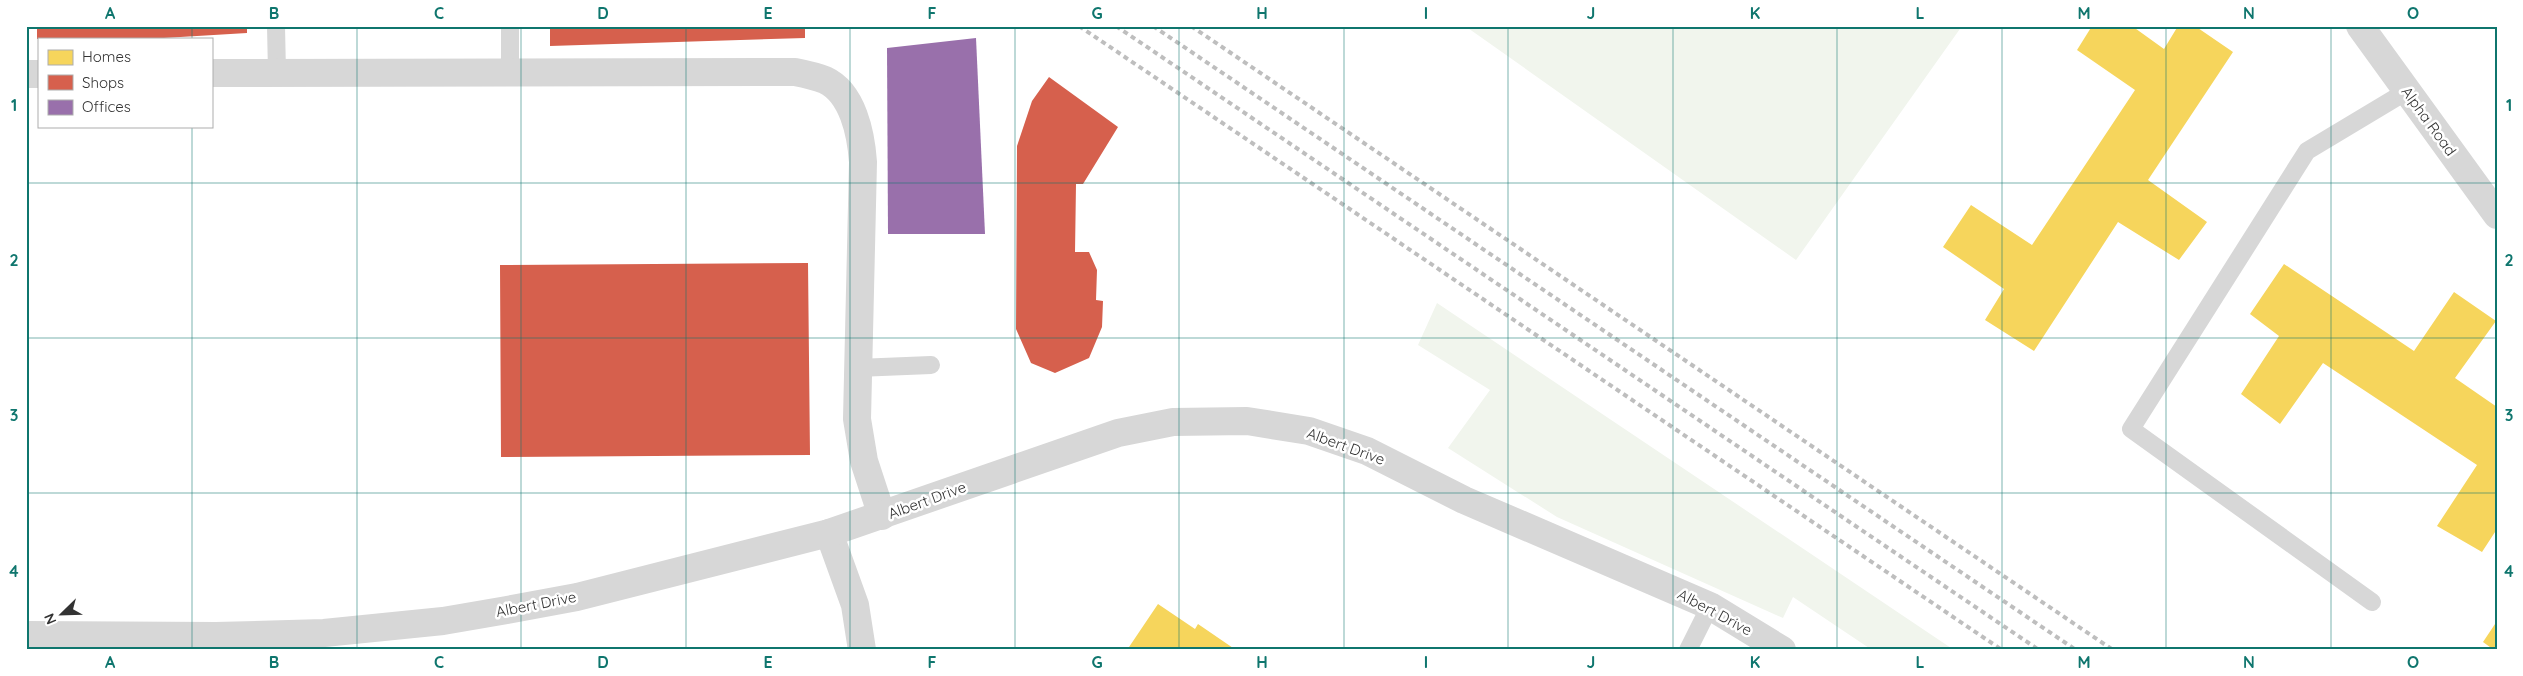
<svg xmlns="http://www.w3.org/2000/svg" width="2523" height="676" viewBox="0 0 2523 676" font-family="Quicksand,sans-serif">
<rect width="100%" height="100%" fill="#fff"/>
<path fill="#f1f5ed" d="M 1465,26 L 1962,26 L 1796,260 Z
M 1437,303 L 1954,650 L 1872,650 L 1793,597 L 1783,618 L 1557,517 L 1448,448 L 1490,390 L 1418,345 Z"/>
<path fill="#f6d55c" d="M 2092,26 L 2132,26 L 2164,49 L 2178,26 L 2195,26 L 2233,52 L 2148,180 L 2207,222 L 2179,260 L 2118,222 L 2034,351 L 1985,320 L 2004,289 L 1943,247 L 1971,205 L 2032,245 L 2135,90 L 2077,50 Z
M 2284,264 L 2414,351 L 2454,292 L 2496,321 L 2455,378 L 2497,407 L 2497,529 L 2482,552 L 2437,526 L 2477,465 L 2323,363 L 2280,424 L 2241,394 L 2279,336 L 2250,314 Z
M 1158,604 L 1195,629 L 1198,624 L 1236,650 L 1127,650 Z
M 2497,621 L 2497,650 L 2494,650 L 2483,642 Z"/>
<path fill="#d6604d" d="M 37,26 L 247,26 L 247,33 L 147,39 L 37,39 Z
M 550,26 L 805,26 L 805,38 L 550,46 Z
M 1049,77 L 1118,127 L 1083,184 L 1076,184 L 1075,252 L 1089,252 L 1097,270 L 1096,300 L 1103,301 L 1102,327 L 1089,358 L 1055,373 L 1031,363 L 1016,329 L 1017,146 L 1032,101 Z
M 808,263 L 810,455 L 501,457 L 500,265 Z"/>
<path fill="#9970ab" d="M 976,38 L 985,234 L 888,234 L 887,48 Z"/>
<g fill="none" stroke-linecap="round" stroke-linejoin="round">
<path stroke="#d7d7d7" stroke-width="18" d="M 276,26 L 277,73
M 510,71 L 510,26
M 857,368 L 931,365
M 2372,602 L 2131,429 L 2307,151 L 2407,91
M 1688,650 L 1710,606"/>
<path stroke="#d7d7d7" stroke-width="28" d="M 2360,26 L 2497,215
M 211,73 L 795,72 C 805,74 815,76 825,80 C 853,93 861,134 863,162 L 857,419 L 864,461 L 882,516
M 26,74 L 39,74
M 829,533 L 855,605 L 862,650"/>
<path stroke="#d7d7d7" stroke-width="28" d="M 26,635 L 216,636 L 324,633 L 443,621 L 507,610 L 577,597 L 829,533 L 1118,433 L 1173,422 L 1247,421 L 1309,431 L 1367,451 L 1464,500 L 1710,606 L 1782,650"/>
<path stroke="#bebebe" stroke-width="4" stroke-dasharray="5 4" stroke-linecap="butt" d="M 1079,26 L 2002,650
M 1116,26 L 2039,650
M 1153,26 L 2076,650
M 1191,26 L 2113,650"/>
</g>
<path fill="none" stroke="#0f766e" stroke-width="1" stroke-opacity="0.55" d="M 192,26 L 192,39M 357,26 L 357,650M 521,26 L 521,650M 686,26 L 686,650M 850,26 L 850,650M 1015,26 L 1015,650M 1179,26 L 1179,650M 1344,26 L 1344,650M 1508,26 L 1508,650M 1673,26 L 1673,650M 1837,26 L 1837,650M 2002,26 L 2002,650M 2166,26 L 2166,650M 2331,26 L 2331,650M 192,126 L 192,650M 26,183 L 2497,183M 26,338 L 2497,338M 26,493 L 2497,493"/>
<g text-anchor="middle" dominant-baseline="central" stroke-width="5" stroke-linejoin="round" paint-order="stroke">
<g font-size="15" fill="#333" stroke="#fff">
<text transform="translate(2429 121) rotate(54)">Alpha Road</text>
<text transform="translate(1346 446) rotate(20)">Albert Drive</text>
<text transform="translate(927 500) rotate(-20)">Albert Drive</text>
<text transform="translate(536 604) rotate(-11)">Albert Drive</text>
<text transform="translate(1715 612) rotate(28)">Albert Drive</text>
</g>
</g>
<rect width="2523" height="676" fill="none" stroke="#ffffff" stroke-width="55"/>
<rect x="38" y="38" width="175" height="90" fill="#ffffff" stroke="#adadad"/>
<rect x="48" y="50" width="25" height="15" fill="#f6d55c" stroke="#adadad"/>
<text x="82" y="62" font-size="15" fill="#333333">Homes</text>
<rect x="48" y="75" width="25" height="15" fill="#d6604d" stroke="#adadad"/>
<text x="82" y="88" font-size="15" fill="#333333">Shops</text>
<rect x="48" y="100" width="25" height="15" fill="#9970ab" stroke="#adadad"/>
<text x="82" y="112" font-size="15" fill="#333333">Offices</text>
<g transform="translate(62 614) rotate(247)" stroke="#ffffff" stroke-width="4" paint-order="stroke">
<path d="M0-4L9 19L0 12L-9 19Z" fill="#333333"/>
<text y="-8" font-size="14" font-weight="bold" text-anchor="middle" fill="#333333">N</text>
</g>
<rect x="28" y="28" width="2468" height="620" fill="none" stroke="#0f766e" stroke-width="2"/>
<g font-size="16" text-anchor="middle" font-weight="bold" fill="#0f766e">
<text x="110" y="19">A</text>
<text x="274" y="19">B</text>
<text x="439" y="19">C</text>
<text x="603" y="19">D</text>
<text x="768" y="19">E</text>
<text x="932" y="19">F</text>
<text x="1097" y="19">G</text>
<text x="1262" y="19">H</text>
<text x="1426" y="19">I</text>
<text x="1591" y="19">J</text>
<text x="1755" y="19">K</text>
<text x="1920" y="19">L</text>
<text x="2084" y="19">M</text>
<text x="2249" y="19">N</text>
<text x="2413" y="19">O</text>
<text x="14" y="111">1</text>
<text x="2509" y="111">1</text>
<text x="14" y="266">2</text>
<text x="2509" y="266">2</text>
<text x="14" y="421">3</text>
<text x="2509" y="421">3</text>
<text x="14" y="577">4</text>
<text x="2509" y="577">4</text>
<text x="110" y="668">A</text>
<text x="274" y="668">B</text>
<text x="439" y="668">C</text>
<text x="603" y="668">D</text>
<text x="768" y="668">E</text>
<text x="932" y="668">F</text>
<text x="1097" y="668">G</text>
<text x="1262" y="668">H</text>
<text x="1426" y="668">I</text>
<text x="1591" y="668">J</text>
<text x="1755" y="668">K</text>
<text x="1920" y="668">L</text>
<text x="2084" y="668">M</text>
<text x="2249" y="668">N</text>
<text x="2413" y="668">O</text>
</g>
</svg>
